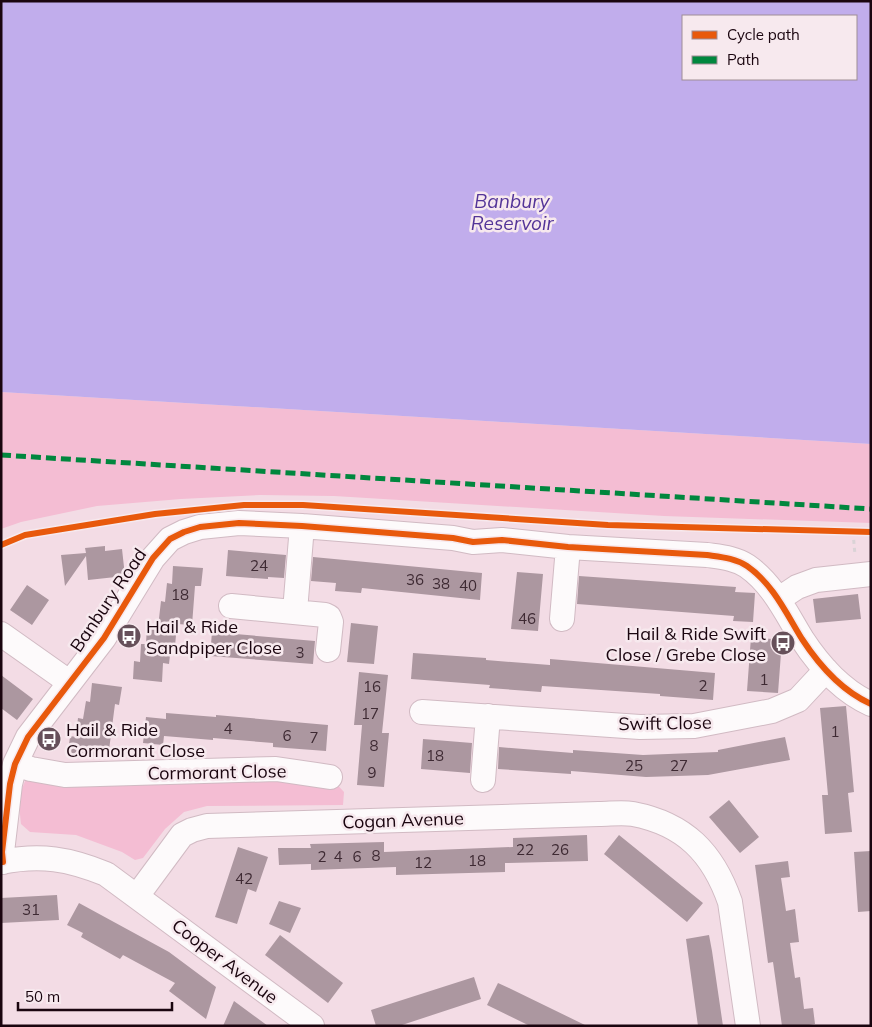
<svg xmlns="http://www.w3.org/2000/svg" width="872" height="1027" viewBox="0 0 872 1027" font-family="Mulish,sans-serif">
<rect width="100%" height="100%" fill="#f3dce5"/>
<path fill="#f4bdd3" d="M 1,392 L 871,444 L 871,523 L 664,516 L 334,496 L 260,495 L 181,499 L 97,506 L 21,522 L 1,529 Z
M 31,769 L 330,777 L 344,792 L 343,805 L 207,806 L 184,812 L 165,829 L 143,858 L 135,860 L 122,852 L 76,835 L 30,832 L 21,824 C 18,799 19,792 31,769 Z"/>
<path fill="#c1adec" fill-rule="evenodd" d="M 1,1 L 871,1 L 871,444 L 1,392 ZM 683,16 L 856,16 L 856,79 L 683,79 Z"/>
<path fill="#ac97a0" d="M 105,546 L 105,551 L 122,549 L 125,576 L 88,580 L 86,556 L 65,586 L 61,555 L 86,553 L 85,548 Z
M 228,550 L 286,555 L 284,578 L 268,577 L 268,579 L 226,576 Z
M 313,557 L 482,573 L 480,600 L 362,588 L 361,593 L 335,591 L 336,583 L 311,581 Z
M 173,566 L 203,568 L 201,586 L 195,586 L 192,625 L 177,624 L 175,646 L 171,646 L 169,664 L 163,663 L 162,682 L 133,679 L 134,661 L 140,662 L 141,644 L 146,644 L 147,626 L 158,627 L 161,601 L 165,602 L 167,583 L 172,584 Z
M 517,572 L 543,574 L 538,631 L 511,629 Z
M 579,576 L 736,587 L 735,592 L 755,593 L 753,622 L 733,621 L 734,616 L 577,604 Z
M 27,585 L 49,600 L 32,625 L 10,610 Z
M 858,594 L 861,619 L 816,623 L 813,599 Z
M 351,623 L 378,626 L 374,664 L 347,662 Z
M 212,632 L 315,641 L 313,664 L 210,656 Z
M 751,637 L 782,640 L 778,693 L 747,691 Z
M 413,653 L 486,658 L 486,660 L 550,665 L 550,659 L 715,673 L 713,700 L 660,696 L 660,694 L 542,686 L 541,692 L 489,688 L 490,685 L 411,679 Z
M 359,672 L 388,675 L 382,733 L 389,733 L 384,787 L 357,785 L 362,725 L 354,725 Z
M 1,675 L 33,699 L 17,720 L 1,708 Z
M 92,683 L 122,687 L 119,705 L 115,704 L 109,750 L 97,749 L 96,757 L 68,754 L 70,736 L 76,737 L 78,718 L 83,719 L 86,701 L 90,702 Z
M 846,706 L 854,792 L 848,793 L 852,832 L 825,834 L 822,795 L 828,795 L 820,708 Z
M 166,713 L 216,717 L 216,715 L 328,725 L 326,751 L 273,747 L 273,743 L 213,738 L 213,740 L 164,736 L 163,745 L 143,743 L 146,717 L 166,719 Z
M 785,737 L 790,760 L 708,775 L 646,777 L 571,771 L 571,774 L 498,769 L 499,747 L 573,753 L 573,750 L 643,755 L 718,752 L 718,750 Z
M 423,739 L 472,743 L 470,773 L 421,769 Z
M 729,800 L 759,837 L 740,853 L 709,817 Z
M 587,835 L 588,861 L 505,863 L 505,872 L 396,875 L 396,867 L 311,870 L 311,864 L 279,865 L 278,848 L 311,848 L 310,844 L 384,842 L 384,852 L 513,847 L 513,838 Z
M 619,835 L 703,903 L 687,922 L 604,854 Z
M 238,847 L 268,857 L 256,892 L 248,889 L 237,924 L 215,917 Z
M 871,851 L 871,911 L 858,912 L 854,852 Z
M 788,861 L 790,877 L 781,878 L 786,911 L 795,909 L 799,942 L 790,943 L 795,978 L 800,977 L 804,1009 L 813,1008 L 815,1024 L 803,1026 L 782,1026 L 773,962 L 768,963 L 755,865 Z
M 57,895 L 59,920 L 1,923 L 1,898 Z
M 279,901 L 301,908 L 290,933 L 269,924 Z
M 79,903 L 169,952 L 216,987 L 206,1019 L 169,991 L 175,983 L 123,955 L 120,959 L 81,937 L 83,933 L 67,925 Z
M 280,935 L 343,983 L 328,1003 L 265,955 Z
M 709,935 L 712,951 L 723,1026 L 698,1026 L 686,939 Z
M 474,977 L 481,999 L 399,1026 L 376,1026 L 371,1010 Z
M 498,983 L 511,989 L 587,1026 L 530,1026 L 487,1005 Z
M 234,1001 L 268,1026 L 223,1026 Z"/>
<g fill="none" stroke-linecap="round" stroke-linejoin="round">
<defs>
<path id="minor" d="M 779,599 L 797,587 L 816,580 L 871,574
M 231,606 L 325,615 L 329,617 L 331,622 L 328,650
M 295,611 L 302,526
M 562,619 L 568,547
M 1,634 L 69,682
M 422,712 L 640,727 L 694,726 L 772,711 L 798,700 L 826,670
M 15,764 L 31,769 L 65,775 L 276,769 L 330,777
M 483,780 L 488,716
M 1,862 C 41,854 69,859 106,874 L 312,1026
M 3,862 L 2,852 L 10,784 L 15,764 L 28,737 L 104,638 L 153,558 L 170,539 L 184,532 L 200,527 L 239,523 L 302,526 L 453,538 L 473,542 L 502,540 L 568,547 L 707,555 C 721,557 735,558 747,566 C 773,584 786,613 802,639 C 819,665 842,691 871,704
M 137,896 L 182,835 L 192,830 L 207,826 L 599,814 C 610,814 622,812 633,814 C 685,824 713,853 730,902 L 748,1026"/>
</defs>
<use href="#minor" stroke="#d1bac3" stroke-width="26"/>
<path stroke="#dad3d6" stroke-width="3" stroke-dasharray="4 4" stroke-linecap="butt" d="M 853,532 L 855,555"/>
<use href="#minor" stroke="#fdfafb" stroke-width="24"/>
<path stroke="#00873e" stroke-width="5" stroke-dasharray="10 5" stroke-linecap="butt" d="M 1,455 L 871,509"/>
<defs>
<path id="cycleway" d="M 1,545 L 25,535 L 155,514 L 244,505 L 303,505 L 608,525 L 871,532
M 1,862 L 3,862 L 2,852 L 10,784 L 15,764 L 28,737 L 104,638 L 153,558 L 170,539 L 184,532 L 200,527 L 239,523 L 302,526 L 453,538 L 473,542 L 502,540 L 568,547 L 707,555 C 721,557 735,558 747,566 C 773,584 786,613 802,639 C 819,665 842,691 871,704"/>
</defs>
<use href="#cycleway" stroke="#f7e9ee" stroke-width="9"/>
<use href="#cycleway" stroke="#e8590c" stroke-width="6"/>
</g>
<defs>
<symbol id="bus-disc" viewBox="-11 -11 22 22"><circle r="9.5" fill="#66505a" stroke="#f7e9ee"/><path d="M-5-6H5V4H4V6H2V4H-2V6H-4V4H-5ZM-3.5-4V0h7V-4ZM-3.5 1.2v1.5H-2V1.2ZM2 1.2v1.5H3.5V1.2Z" fill="#fff"/></symbol>
</defs>
<g fill-rule="evenodd">
<use href="#bus-disc" x="115" y="622" width="28" height="28"/>
<use href="#bus-disc" x="769" y="629" width="28" height="28"/>
<use href="#bus-disc" x="35" y="725" width="28" height="28"/>
</g>
<g text-anchor="middle" dominant-baseline="central" stroke-width="5" stroke-linejoin="round" paint-order="stroke">
<g font-size="15" fill="#3e2a33">
<text x="259" y="565">24</text>
<text x="415" y="579">36</text>
<text x="441" y="583">38</text>
<text x="468" y="585">40</text>
<text x="180" y="594">18</text>
<text x="527" y="618">46</text>
<text x="300" y="652">3</text>
<text x="764" y="679">1</text>
<text x="703" y="685">2</text>
<text x="372" y="686">16</text>
<text x="370" y="713">17</text>
<text x="228" y="728">4</text>
<text x="835" y="731">1</text>
<text x="287" y="735">6</text>
<text x="314" y="737">7</text>
<text x="374" y="745">8</text>
<text x="435" y="755">18</text>
<text x="634" y="765">25</text>
<text x="679" y="765">27</text>
<text x="372" y="772">9</text>
<text x="525" y="849">22</text>
<text x="560" y="849">26</text>
<text x="376" y="855">8</text>
<text x="322" y="856">2</text>
<text x="338" y="856">4</text>
<text x="357" y="856">6</text>
<text x="477" y="860">18</text>
<text x="423" y="862">12</text>
<text x="244" y="878">42</text>
<text x="31" y="909">31</text>
</g>
<g font-size="18" fill="#1a050f" stroke="#f7e9ee">
<text transform="translate(108 600) rotate(-56)">Banbury Road</text>
<text transform="translate(665 723) rotate(-1)">Swift Close</text>
<text transform="translate(217 772) rotate(-1)">Cormorant Close</text>
<text transform="translate(403 820) rotate(-2)">Cogan Avenue</text>
<text transform="translate(225 961) rotate(37)">Cooper Avenue</text>
</g>
<g font-size="18" fill="#1a050f" stroke="#f7e9ee" text-anchor="start">
<text x="146" y="626">Hail &amp; Ride<tspan x="146" dy="21">Sandpiper Close</tspan></text>
<text x="766" y="633" text-anchor="end">Hail &amp; Ride Swift<tspan x="766" dy="21">Close / Grebe Close</tspan></text>
<text x="66" y="729">Hail &amp; Ride<tspan x="66" dy="21">Cormorant Close</tspan></text>
</g>
<g font-size="19" font-style="italic" fill="#533498" stroke="#f7e9ee">
<text x="512" y="201">Banbury<tspan x="512" dy="22">Reservoir</tspan></text>
</g>
</g>
<rect width="872" height="1027" fill="none" stroke="#1a050f" stroke-width="5"/>
<rect x="682" y="15" width="175" height="65" fill="#f7e9ee" stroke="#9f8e95"/>
<rect x="692" y="31" width="25" height="8" fill="#e8590c" stroke="#9f8e95"/>
<text x="727" y="40" font-size="15" fill="#1a050f">Cycle path</text>
<rect x="692" y="56" width="25" height="8" fill="#00873e" stroke="#9f8e95"/>
<text x="727" y="65" font-size="15" fill="#1a050f">Path</text>
<path d="M18 1002v8h154v-8" fill="none" stroke="#1a050f" stroke-width="2.5"/>
<text x="25" y="1002" font-size="15" fill="#1a050f" stroke="#f7e9ee" stroke-width="4" paint-order="stroke">50 m</text>
</svg>
